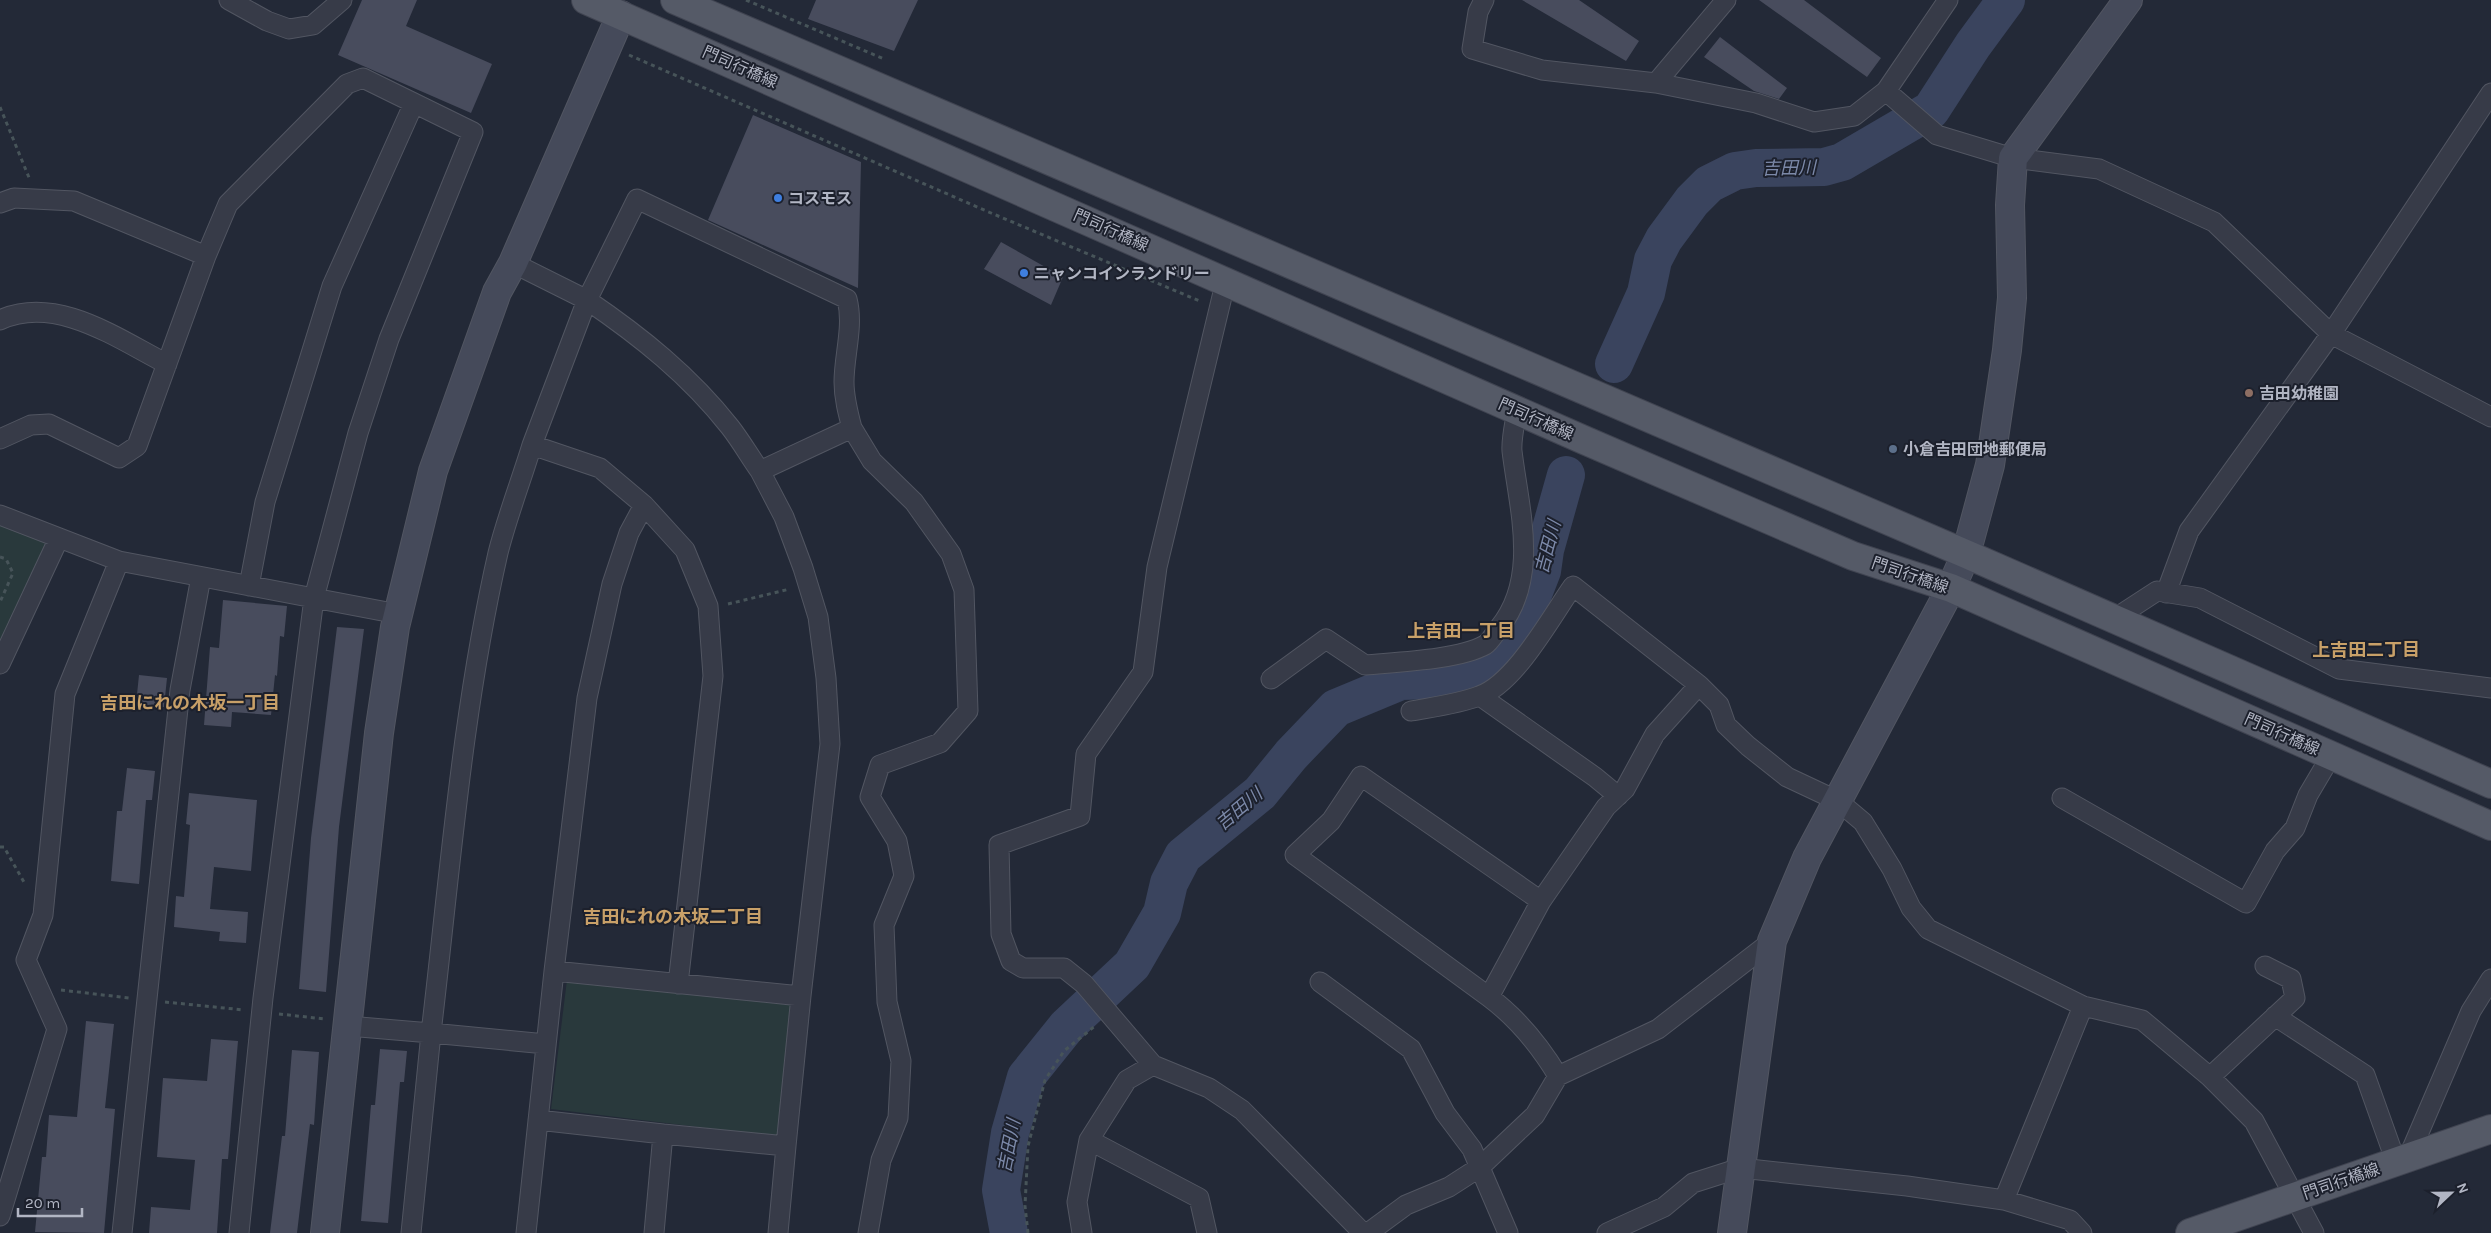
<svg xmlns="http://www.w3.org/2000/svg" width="2491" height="1233" viewBox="0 0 2491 1233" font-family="Karla,'Noto Sans JP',sans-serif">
<rect width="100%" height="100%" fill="#232937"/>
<path fill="#29393c" d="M 0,525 L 49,544 L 0,653 Z
M 567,980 L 792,1005 L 781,1137 L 551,1109 Z"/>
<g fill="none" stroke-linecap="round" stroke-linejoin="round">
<path stroke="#3a445e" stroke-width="38" d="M 1614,364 L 1646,293 L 1653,260 L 1664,239 L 1692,201 L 1709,184 L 1735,171 L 1756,168 L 1824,167 L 1842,162 L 1931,110 L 1973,45 L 2006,0
M 1009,1233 L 1001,1190 L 1010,1133 L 1026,1077 L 1067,1026 L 1132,965 L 1162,913 L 1169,883 L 1183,856 L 1260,793 L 1291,755 L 1336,708 L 1401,681 L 1436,680 L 1458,676 L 1482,668 L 1496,658 L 1510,643 L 1523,620 L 1542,571 L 1545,550 L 1566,475"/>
</g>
<path fill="#484c5d" d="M 362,0 L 417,0 L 406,26 L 492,64 L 471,113 L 338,55 Z
M 816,0 L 918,0 L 894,51 L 808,19 Z
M 1522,0 L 1579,0 L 1639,41 L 1626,61 Z
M 1759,0 L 1804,0 L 1881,58 L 1867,77 Z
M 1720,37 L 1787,88 L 1779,99 L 1754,91 L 1704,57 Z
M 753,115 L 861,162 L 858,288 L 708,220 Z
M 1001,242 L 1063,277 L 1051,305 L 984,269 Z
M 223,600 L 287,606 L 284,637 L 280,636 L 277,676 L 275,675 L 271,715 L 232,712 L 231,727 L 204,725 L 210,647 L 219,648 Z
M 337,627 L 364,629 L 339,827 L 326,992 L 299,989 L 311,838 Z
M 139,675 L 167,678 L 164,707 L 136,704 Z
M 127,768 L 155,771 L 152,800 L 146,800 L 139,884 L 111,881 L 117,811 L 122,811 Z
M 189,793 L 257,800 L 251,871 L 214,867 L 210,909 L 248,912 L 246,943 L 219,941 L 220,932 L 174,927 L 176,896 L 184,897 L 190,825 L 186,824 Z
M 86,1021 L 114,1024 L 105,1108 L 115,1109 L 104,1233 L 35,1232 L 42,1157 L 46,1157 L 49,1115 L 77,1117 Z
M 211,1039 L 238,1041 L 228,1159 L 222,1159 L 217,1233 L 149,1233 L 151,1207 L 190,1210 L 195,1160 L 157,1157 L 163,1078 L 207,1081 Z
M 380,1049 L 407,1051 L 404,1082 L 400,1082 L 388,1223 L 361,1221 L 371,1105 L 375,1105 Z
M 292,1050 L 319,1052 L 314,1125 L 310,1124 L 297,1233 L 270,1233 L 282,1136 L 285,1136 Z"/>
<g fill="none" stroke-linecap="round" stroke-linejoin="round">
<defs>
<path id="street" d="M 229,0 L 267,21 L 289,29 L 313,25 L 342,0
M 1484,0 L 1478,12 L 1472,49 L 1542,70 L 1656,83 L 1756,103 L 1814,122 L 1854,116 L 1886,91 L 1948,0
M 1656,83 L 1726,0
M 1886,91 L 1937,135 L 2013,158 L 2099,169 L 2214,222 L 2331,334 L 2491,417
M 0,203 L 14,198 L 74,201 L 206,256
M 513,263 L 587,300 L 532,445 L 600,468 L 644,505 L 685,550 L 708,606 L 713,676 L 678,984
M 1226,280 L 1157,567 L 1143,672 L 1086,754 L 1080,816 L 999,845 L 1001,934 L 1011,961 L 1023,968 L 1064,968 L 1084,984 L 1153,1065 L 1209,1088 L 1242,1110 L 1363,1233
M 0,320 C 56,294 118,339 167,364
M 852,428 L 872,461 L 914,502 L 951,554 L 964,590 L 968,711 L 940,743 L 880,765 L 870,797 L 897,841 L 904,876 L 884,925 L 887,1002 L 901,1061 L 898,1118 L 881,1160 L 868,1233
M 0,439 L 31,425 L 49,424 L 119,458 L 137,446 L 206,256 L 228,204 L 347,84 L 363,78 L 473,132 L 389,339 L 358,433 L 314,598 L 263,998 L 239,1233
M 532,445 C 521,481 507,517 498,553 C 462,711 450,873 431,1033 L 546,1044
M 0,515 L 119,561 L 398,614
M 249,586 L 265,502 L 332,286 L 414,103
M 2166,593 L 2189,531 L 2331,334 L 2491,93
M 2114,619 L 2157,591 L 2200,598 L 2339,669 L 2491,688
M 0,664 L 59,538
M 1271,679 L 1326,639 L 1365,665 C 1396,662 1458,660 1485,645 C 1490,642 1495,633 1499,628 C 1540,578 1519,509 1512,451 C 1511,439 1515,423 1517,410
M 1699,685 L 1719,705 L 1726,725 L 1748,746 L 1787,777 L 1838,801 L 1863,822 L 1892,869 L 1911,908 L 1928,929 L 2083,1006 L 2004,1200
M 1480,696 L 1595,777 L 1618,796
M 1411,711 C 1433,707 1458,704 1479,696 C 1515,684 1551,617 1573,586 L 1699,685 L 1655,734 L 1625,789 L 1606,807 L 1541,901
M 2062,798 L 2246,903 L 2275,851 L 2295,828 L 2308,795 L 2331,756
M 554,971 L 801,996 L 830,744 L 826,678 L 818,617 L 803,568 L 784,517 L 760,471 L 852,428 C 848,413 844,398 844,382 C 844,355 854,326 847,299 L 637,199 L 587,300 C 640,336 690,376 730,427 C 741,441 750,457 760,471
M 1320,982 L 1411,1049 L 1445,1113 L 1472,1149 L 1508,1233
M 1489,997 L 1541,901 L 1361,776 L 1331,821 L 1295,855 L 1489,997 C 1517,1018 1540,1046 1558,1076
M 2083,1006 L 2142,1020 L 2210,1077 L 2295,998 L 2291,979 L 2265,966
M 2275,1016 L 2365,1075 L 2396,1162
M 348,1026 L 431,1033 L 411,1233
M 2210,1077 L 2254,1121 L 2314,1233
M 538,1120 L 663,1134 L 654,1233
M 663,1134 L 786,1146 L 801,996
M 1089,1140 L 1199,1198 L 1207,1233
M 2408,1158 L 2471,1011 L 2491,979
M 0,1216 L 57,1029 L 26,960 L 43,915 L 65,694 L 119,561
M 122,1233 L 180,690 L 201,577
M 526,1233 L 554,971 L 587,698 L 612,584 L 629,533 L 644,505
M 778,1233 L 786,1146
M 1082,1233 L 1077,1202 L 1089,1140 L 1127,1080 L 1153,1065
M 1368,1233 L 1406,1205 L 1449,1187 L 1480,1167 L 1535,1115 L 1558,1076 L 1658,1029 L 1772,941
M 1607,1233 L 1664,1207 L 1693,1183 L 1740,1168 L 1907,1186 L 2004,1200 L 2070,1220 L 2082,1233"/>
<path id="secondary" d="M 325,1233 L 379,733 L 395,627 L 433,471 L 497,292 L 513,263 L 621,15
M 1732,1233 L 1772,941 L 1807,858 L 1951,588 L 1966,554 L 1990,465 L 2007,350 L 2012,298 L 2010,205 L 2013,158 L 2128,0"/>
<path id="primary" d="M 586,0 L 1584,440 L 1853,556 L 1951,588 L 2491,826
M 675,0 L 1966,554 L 2491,784
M 2190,1233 L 2491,1129"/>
</defs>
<use href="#street" stroke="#525662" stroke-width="21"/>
<use href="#secondary" stroke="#525662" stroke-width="30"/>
<use href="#primary" stroke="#404451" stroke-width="30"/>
<path stroke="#475459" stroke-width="3" stroke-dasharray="4 4" stroke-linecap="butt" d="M 746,0 L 884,59
M 629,55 L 991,213 L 1202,302
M 0,107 L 30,180
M 0,557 L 6,559 L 13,573 L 0,602
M 728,604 L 790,589
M 0,847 L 4,847 L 25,884
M 61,990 L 129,998
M 165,1002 L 244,1010
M 279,1014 L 325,1019
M 1028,1233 L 1025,1206 L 1028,1146 L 1045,1080 L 1064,1051 L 1095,1026"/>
<use href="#street" stroke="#373b48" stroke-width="19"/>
<use href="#secondary" stroke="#454a5a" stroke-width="28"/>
<use href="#primary" stroke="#555a67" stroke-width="28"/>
</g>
<g fill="#3f7fe0" stroke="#1c202c" stroke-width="2">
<circle cx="778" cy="198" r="5"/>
<circle cx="1024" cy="273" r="5"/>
</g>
<circle fill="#8d6e63" stroke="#1c202c" stroke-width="2" cx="2249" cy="393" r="5"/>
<circle fill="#5c6f8a" stroke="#1c202c" stroke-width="2" cx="1893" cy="449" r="5"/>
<g text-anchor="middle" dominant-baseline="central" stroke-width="4" stroke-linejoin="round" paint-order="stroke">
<g font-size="16" fill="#b2b6c4" stroke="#1c202c">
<text transform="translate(740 67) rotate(24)">門司行橋線</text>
<text transform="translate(1111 230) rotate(24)">門司行橋線</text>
<text transform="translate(1536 419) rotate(24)">門司行橋線</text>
<text transform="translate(1910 575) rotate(19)">門司行橋線</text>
<text transform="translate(2282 734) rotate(24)">門司行橋線</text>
<text transform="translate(2341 1181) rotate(-19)">門司行橋線</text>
</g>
<g font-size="16" font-weight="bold" fill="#b2b6c4" stroke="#1c202c" text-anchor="start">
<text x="788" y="198">コスモス</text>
<text x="1034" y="273">ニャンコインランドリー</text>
<text x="2259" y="393">吉田幼稚園</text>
<text x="1903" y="449">小倉吉田団地郵便局</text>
</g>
<g font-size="18" font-style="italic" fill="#7c89a9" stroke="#1c202c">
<text transform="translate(1789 168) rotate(-1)">吉田川</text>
<text transform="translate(1548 547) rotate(-75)">吉田川</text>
<text transform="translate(1239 809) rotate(-40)">吉田川</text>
<text transform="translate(1009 1146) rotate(-79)">吉田川</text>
</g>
<g font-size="18" font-weight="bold" fill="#c8a068" stroke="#1c202c">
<text x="1461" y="631">上吉田一丁目</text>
<text x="2366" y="650">上吉田二丁目</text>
<text x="190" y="703">吉田にれの木坂一丁目</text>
<text x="673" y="917">吉田にれの木坂二丁目</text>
</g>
</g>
<g transform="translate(2451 1193) rotate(68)" stroke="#1c202c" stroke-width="4" paint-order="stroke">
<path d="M0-4L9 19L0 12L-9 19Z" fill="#b2b6c4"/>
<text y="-8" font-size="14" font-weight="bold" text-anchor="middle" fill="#b2b6c4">N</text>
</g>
<path d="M18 1208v8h64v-8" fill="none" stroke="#b2b6c4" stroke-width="2.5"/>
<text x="25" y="1208" font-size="15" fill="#b2b6c4" stroke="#1c202c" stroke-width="4" paint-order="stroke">20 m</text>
</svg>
